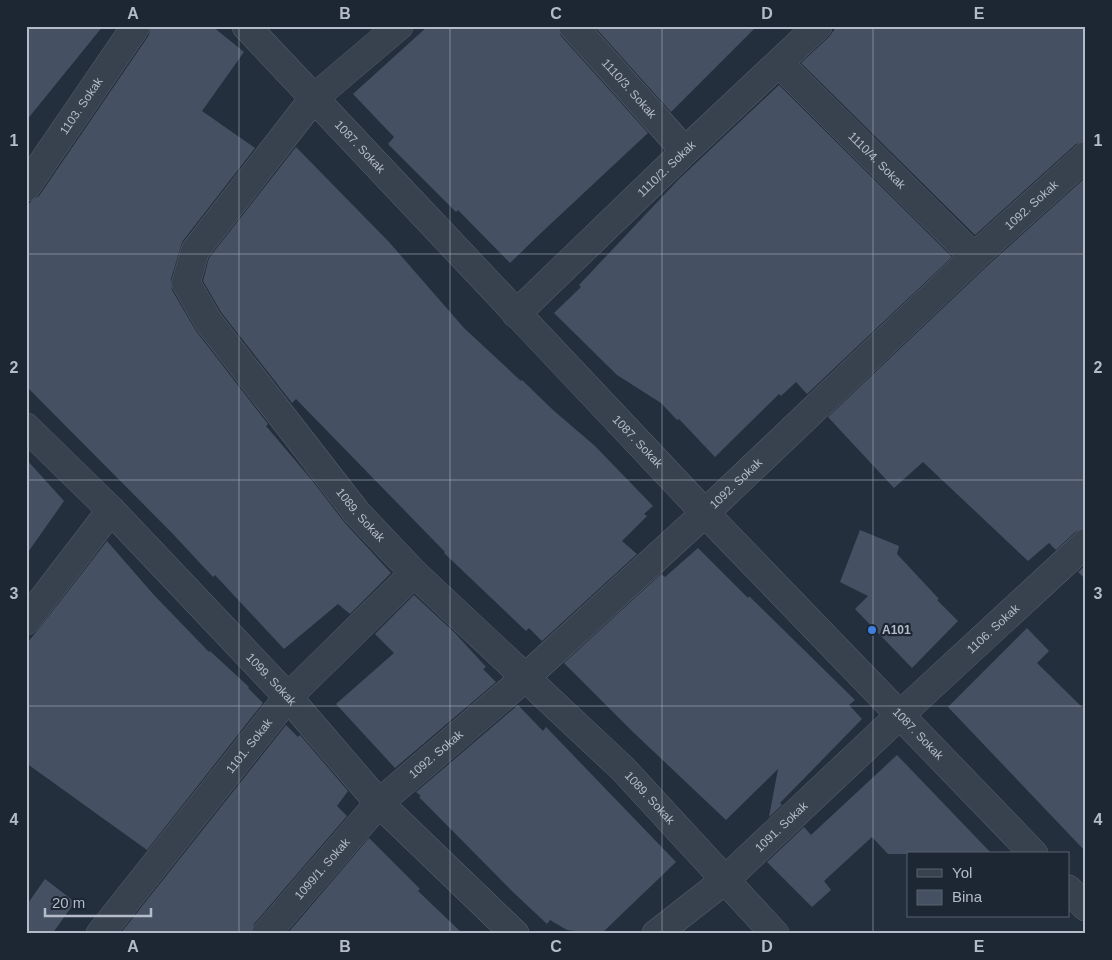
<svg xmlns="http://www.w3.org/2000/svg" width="1112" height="960" viewBox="0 0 1112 960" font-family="Arial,sans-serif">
<rect width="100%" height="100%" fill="#242f3e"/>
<path fill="#455162" d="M 26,26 L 103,26 L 26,121 Z
M 151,26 L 212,26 L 244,52 L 202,111 L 255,148 L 182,242 L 171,279 L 172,290 L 196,331 L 268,424 L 266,426 L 311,479 L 345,523 L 391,573 L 350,614 L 338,604 L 284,649 L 215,575 L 213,577 L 172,533 L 26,386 L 26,208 L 31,201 L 39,196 L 149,35 Z
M 428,26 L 558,26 L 561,36 L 648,133 L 542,232 L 510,263 L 458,210 L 456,212 L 388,144 L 394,137 L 353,94 Z
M 594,26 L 757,26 L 671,112 Z
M 837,26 L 1086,26 L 1086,141 L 1076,144 L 975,235 L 801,63 L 829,37 Z
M 779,85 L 952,257 L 807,394 L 796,382 L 781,396 L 779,394 L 715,457 L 679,419 L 677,420 L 661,403 L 617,375 L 554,313 L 581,287 L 579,285 L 679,179 Z
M 296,147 L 389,242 L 464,328 L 521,381 L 522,380 L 553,410 L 595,446 L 653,506 L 644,514 L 647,516 L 622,541 L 637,554 L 542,641 L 529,628 L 526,631 L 444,553 L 445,552 L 296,399 L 292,403 L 221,312 L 203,281 L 209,258 Z
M 1086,177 L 1086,528 L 1075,532 L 1056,550 L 1049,543 L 1028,561 L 923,462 L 894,488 L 828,417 L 985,268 Z
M 26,459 L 64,501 L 26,555 Z
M 860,530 L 899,546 L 897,554 L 939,599 L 937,600 L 958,621 L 912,668 L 855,609 L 868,596 L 840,582 Z
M 107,541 L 153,594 L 209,652 L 210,651 L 249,687 L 248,688 L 263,703 L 147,850 L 26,763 L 26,644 L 38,630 Z
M 698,548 L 748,598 L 749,596 L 855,700 L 849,705 L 862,719 L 780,803 L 782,805 L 769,817 L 778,769 L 726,820 L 633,732 L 564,663 L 661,574 L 665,577 Z
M 1086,565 L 1086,580 L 1078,572 Z
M 414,595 L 454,632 L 486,667 L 483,669 L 496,682 L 395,768 L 336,704 L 394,653 L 375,634 Z
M 1027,628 L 1049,651 L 1037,663 L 1086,711 L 1086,852 L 948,707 Z
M 518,705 L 543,731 L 546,727 L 676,862 L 601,934 L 567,930 L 550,920 L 547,924 L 514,893 L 419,797 L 421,796 L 416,792 Z
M 286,725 L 298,737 L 300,735 L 348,791 L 337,806 L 347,816 L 254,924 L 251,934 L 120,934 Z
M 897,755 L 992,854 L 888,854 L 872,837 L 824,881 L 831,890 L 812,907 L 767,862 L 804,827 L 811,835 Z
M 369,838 L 420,889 L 418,891 L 463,934 L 287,934 Z
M 45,879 L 75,902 L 52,934 L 26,934 L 26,906 Z"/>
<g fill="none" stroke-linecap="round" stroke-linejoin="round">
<defs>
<g id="street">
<path id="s1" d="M 246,26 L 705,513 L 1034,854"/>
<path id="s2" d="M 399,26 L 314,98 L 195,251 L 186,283 L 208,321 L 357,513 L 414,573 L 623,769 L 775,934"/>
<path id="s3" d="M 573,26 L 685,151"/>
<path id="s4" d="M 779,63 L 974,257"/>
<path id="s5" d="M 26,187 L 136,26"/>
<path id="s6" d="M 516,314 L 685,151 L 818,26"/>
<path id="s7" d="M 26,427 L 111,510 L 288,697 L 379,803 L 515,934"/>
<path d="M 26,621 L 111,510"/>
<path d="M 1068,889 L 1086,907"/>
<path id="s8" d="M 100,934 L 288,697 L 414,573"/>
<path id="s9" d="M 266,934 L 379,803 L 526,677 L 705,513 L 974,257 L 1086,156"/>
<path id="s10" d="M 656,934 L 725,880 L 901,714 L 1086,543"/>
</g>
</defs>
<use href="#street" stroke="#565f6c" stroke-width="29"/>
<use href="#street" stroke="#38414e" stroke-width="28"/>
</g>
<path fill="none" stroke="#b4bcc9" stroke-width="1" stroke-opacity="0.55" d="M 239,26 L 239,934M 450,26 L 450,934M 662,26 L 662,934M 873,26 L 873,934M 26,254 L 1086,254M 26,480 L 1086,480M 26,706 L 1086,706"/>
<circle fill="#3f7fe0" stroke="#1d2633" stroke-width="2" cx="872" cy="630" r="5"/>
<g text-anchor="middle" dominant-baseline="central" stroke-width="4.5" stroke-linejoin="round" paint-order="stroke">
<g font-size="12" fill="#b4bcc9" stroke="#1d2633">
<text stroke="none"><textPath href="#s3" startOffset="84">1110/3. Sokak</textPath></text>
<text stroke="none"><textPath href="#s5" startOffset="98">1103. Sokak</textPath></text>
<text stroke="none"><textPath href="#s1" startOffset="166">1087. Sokak</textPath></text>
<text stroke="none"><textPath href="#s4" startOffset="138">1110/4. Sokak</textPath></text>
<text stroke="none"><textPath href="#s6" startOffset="209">1110/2. Sokak</textPath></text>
<text stroke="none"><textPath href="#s9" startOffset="1058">1092. Sokak</textPath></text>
<text stroke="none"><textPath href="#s1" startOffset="571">1087. Sokak</textPath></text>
<text stroke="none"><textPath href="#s9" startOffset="652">1092. Sokak</textPath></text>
<text stroke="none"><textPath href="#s2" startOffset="629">1089. Sokak</textPath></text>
<text stroke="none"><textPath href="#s10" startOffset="455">1106. Sokak</textPath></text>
<text stroke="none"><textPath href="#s7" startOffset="352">1099. Sokak</textPath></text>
<text stroke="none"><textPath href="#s1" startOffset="976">1087. Sokak</textPath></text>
<text stroke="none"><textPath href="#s8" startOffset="240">1101. Sokak</textPath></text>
<text stroke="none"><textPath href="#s9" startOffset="248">1092. Sokak</textPath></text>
<text stroke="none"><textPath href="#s2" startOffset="1034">1089. Sokak</textPath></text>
<text stroke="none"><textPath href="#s10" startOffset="165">1091. Sokak</textPath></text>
<text stroke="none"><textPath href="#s9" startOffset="86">1099/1. Sokak</textPath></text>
</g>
<g font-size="12" font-weight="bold" fill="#b4bcc9" stroke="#1d2633" text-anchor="start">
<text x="882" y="630">A101</text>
</g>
</g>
<rect width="1112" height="960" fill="none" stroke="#1d2633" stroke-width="55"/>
<rect x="907" y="852" width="162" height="65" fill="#1d2633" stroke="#59626f"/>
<rect x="917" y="869" width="25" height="8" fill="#38414e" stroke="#59626f"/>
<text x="952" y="878" font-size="15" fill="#b4bcc9">Yol</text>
<rect x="917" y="890" width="25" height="15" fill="#455162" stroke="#59626f"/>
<text x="952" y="902" font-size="15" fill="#b4bcc9">Bina</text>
<path d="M45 908v8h106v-8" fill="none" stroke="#b4bcc9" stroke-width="2.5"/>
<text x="52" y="908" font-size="15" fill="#b4bcc9" stroke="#1d2633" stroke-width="4" paint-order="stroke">20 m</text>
<rect x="28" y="28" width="1056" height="904" fill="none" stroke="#b4bcc9" stroke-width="2"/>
<g font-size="16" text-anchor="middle" font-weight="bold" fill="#b4bcc9">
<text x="133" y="19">A</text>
<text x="345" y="19">B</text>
<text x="556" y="19">C</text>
<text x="767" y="19">D</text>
<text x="979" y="19">E</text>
<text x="14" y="146">1</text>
<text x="1098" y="146">1</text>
<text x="14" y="373">2</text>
<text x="1098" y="373">2</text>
<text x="14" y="599">3</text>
<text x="1098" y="599">3</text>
<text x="14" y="825">4</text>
<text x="1098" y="825">4</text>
<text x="133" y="952">A</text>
<text x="345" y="952">B</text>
<text x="556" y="952">C</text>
<text x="767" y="952">D</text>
<text x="979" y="952">E</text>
</g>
</svg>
